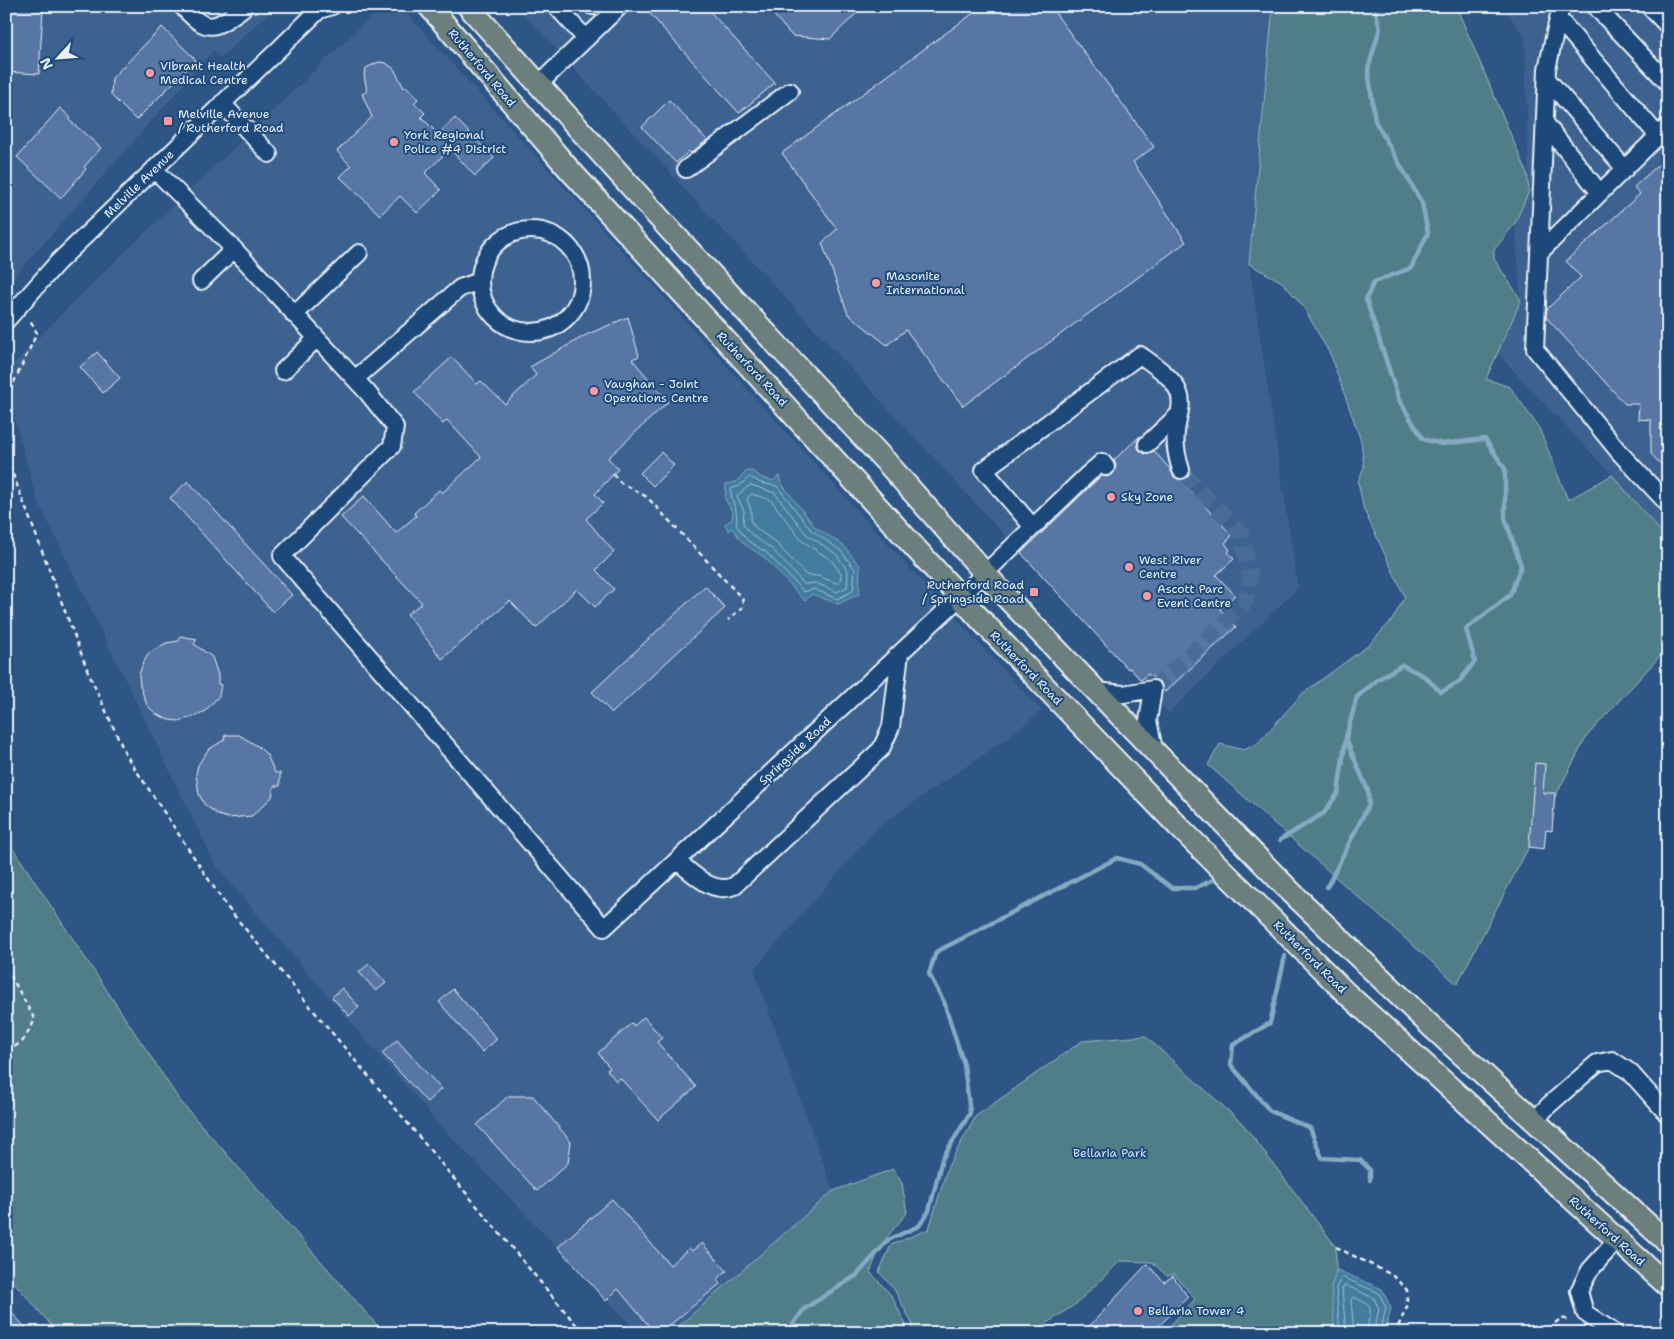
<svg xmlns="http://www.w3.org/2000/svg" width="1674" height="1339" viewBox="0 0 1674 1339" font-family="'Shantell Sans',sans-serif">
<rect width="100%" height="100%" fill="#2d5585"/>
<filter id="ink" filterUnits="userSpaceOnUse"><feTurbulence type="fractalNoise" baseFrequency=".02" numOctaves="2"/><feDisplacementMap in="SourceGraphic" scale="10" xChannelSelector="R" yChannelSelector="G"/><feConvolveMatrix kernelMatrix="1 2 1 2 8 2 1 2 1" color-interpolation-filters="sRGB"/></filter>
<g filter="url(#ink)">
<path fill="#3d6290" d="M 6,6 L 275,6 L 220,59 L 214,50 L 6,286 Z
M 382,6 L 400,6 L 934,595 L 1042,711 L 1002,742 L 878,827 L 754,970 L 833,1191 L 671,1333 L 639,1333 L 438,1123 L 217,868 L 37,499 L 6,388 L 6,372 L 75,300 Z
M 516,6 L 1273,6 L 1249,264 L 1298,588 L 1169,713 Z
M 1502,6 L 1668,6 L 1668,540 L 1612,475 L 1497,353 L 1521,300 L 1515,223 L 1529,191 L 1525,37 Z"/>
<path fill="#4f7e89" stroke="#9cb8c0" d="M 1273,6 L 1456,6 L 1527,173 L 1529,191 L 1515,223 L 1494,250 L 1494,259 L 1521,300 L 1486,379 L 1510,387 L 1539,428 L 1568,500 L 1612,475 L 1668,540 L 1668,647 L 1587,736 L 1457,984 L 1208,765 L 1220,744 L 1244,750 L 1258,743 L 1303,693 L 1369,645 L 1392,620 L 1405,597 L 1364,510 L 1358,482 L 1364,467 L 1361,441 L 1331,356 L 1303,306 L 1282,282 L 1249,264 Z
M 6,838 L 180,1101 L 384,1333 L 58,1333 L 6,1273 Z
M 1145,1036 L 1243,1124 L 1336,1247 L 1336,1333 L 1163,1333 L 1195,1299 L 1174,1274 L 1167,1276 L 1152,1262 L 1120,1261 L 1076,1304 L 1032,1333 L 911,1333 L 913,1325 L 894,1289 L 879,1272 L 891,1245 L 929,1229 L 948,1166 L 976,1116 L 1082,1041 Z
M 893,1169 L 902,1183 L 907,1213 L 882,1243 L 870,1272 L 891,1295 L 906,1325 L 904,1333 L 671,1333 L 833,1191 Z"/>
<path fill="#437b9e" stroke="#85aac2" d="M 747,471 L 752,471 L 762,478 L 773,481 L 779,476 L 781,483 L 815,527 L 844,546 L 860,566 L 859,594 L 838,604 L 812,594 L 805,601 L 764,557 L 744,544 L 732,528 L 729,531 L 725,524 L 732,520 L 733,513 L 725,499 L 726,484 L 736,482 Z
M 1337,1270 L 1382,1289 L 1391,1308 L 1385,1333 L 1335,1333 L 1331,1287 Z"/>
<g fill="none" stroke-linecap="round" stroke-linejoin="round">
<path stroke="#a6c2d4" stroke-width="1" d="M 750,477 L 761,483 L 777,486 L 811,530 L 840,550 L 855,569 L 853,591 L 837,599 L 814,589 L 804,592 L 767,553 L 747,540 L 736,525 C 740,509 730,504 731,489 L 739,486 Z
M 751,485 L 775,493 L 806,534 L 836,554 L 848,571 L 847,587 L 837,592 L 816,583 L 804,584 L 772,549 L 752,535 L 743,524 L 744,511 L 737,496 Z
M 752,494 L 771,500 L 802,541 L 831,560 L 841,573 L 840,582 L 836,583 L 818,576 L 806,575 L 776,543 L 757,529 L 751,522 L 751,510 L 747,499 Z
M 1340,1333 L 1336,1288 L 1342,1277 L 1379,1293 L 1386,1308 L 1380,1333
M 1346,1333 L 1342,1289 L 1345,1285 L 1374,1298 L 1379,1309 L 1374,1333
M 1354,1333 L 1351,1300 L 1353,1297 C 1379,1307 1368,1311 1367,1333"/>
<path stroke="#85aac2" stroke-width="4.5" d="M 1280,840 L 1324,813 L 1338,793 L 1346,737 L 1357,697 L 1378,679 L 1402,665 L 1424,676 L 1441,692 L 1459,682 L 1475,661 L 1466,629 L 1510,595 L 1521,566 L 1505,518 L 1505,469 L 1485,439 L 1442,444 L 1423,439 L 1399,400 L 1366,299 L 1374,282 L 1411,268 L 1428,233 L 1422,203 L 1375,121 L 1368,69 L 1380,28 L 1374,6
M 1327,887 L 1369,804 L 1368,791 L 1346,739
M 1285,956 L 1270,1023 L 1233,1045 L 1231,1065 L 1270,1111 L 1310,1128 L 1322,1158 L 1360,1160 L 1370,1170 L 1370,1180
M 787,1333 L 804,1309 L 857,1275 L 888,1240 L 919,1226 L 929,1211 L 942,1159 L 970,1113 L 964,1065 L 944,1002 L 929,974 L 936,952 L 1117,858 L 1140,864 L 1172,888 L 1195,888 L 1215,879"/>
</g>
<path fill="#5876a3" stroke="#e8f1f8" d="M 6,6 L 43,8 L 39,74 L 6,72 Z
M 643,6 L 705,6 L 775,83 L 739,113 Z
M 766,6 L 864,6 L 830,39 L 792,36 Z
M 983,6 L 1050,6 L 1154,147 L 1133,162 L 1186,242 L 963,406 L 906,330 L 887,345 L 848,314 L 822,243 L 837,229 L 782,153 Z
M 162,27 L 196,60 L 136,120 L 111,95 L 112,78 Z
M 379,62 L 386,63 L 394,69 L 404,88 L 406,86 L 418,99 L 414,103 L 425,113 L 421,117 L 438,134 L 455,118 L 494,158 L 475,176 L 450,149 L 425,173 L 441,190 L 417,213 L 400,196 L 380,215 L 340,177 L 351,166 L 337,151 L 372,117 L 362,94 L 367,91 L 364,75 L 366,68 Z
M 669,100 L 707,140 L 691,153 L 689,151 L 676,163 L 642,127 Z
M 60,108 L 71,118 L 69,120 L 101,148 L 84,167 L 86,169 L 61,198 L 17,157 Z
M 1668,156 L 1668,472 L 1651,454 L 1651,420 L 1638,419 L 1639,404 L 1625,404 L 1546,317 L 1547,309 L 1581,277 L 1566,261 L 1640,194 L 1634,187 Z
M 628,317 L 639,356 L 632,359 L 668,402 L 608,458 L 618,469 L 595,494 L 603,503 L 586,519 L 614,552 L 596,570 L 614,589 L 595,607 L 577,589 L 536,628 L 510,601 L 442,659 L 407,614 L 422,603 L 341,517 L 364,496 L 396,533 L 416,516 L 414,513 L 439,490 L 442,493 L 481,457 L 447,420 L 443,424 L 414,392 L 452,357 L 477,384 L 481,381 L 505,404 L 536,375 L 530,367 L 586,335 Z
M 97,352 L 120,378 L 103,393 L 80,367 Z
M 1140,436 L 1137,442 L 1139,450 L 1145,454 L 1154,451 L 1170,469 L 1174,477 L 1180,480 L 1230,533 L 1231,537 L 1225,543 L 1230,550 L 1228,552 L 1234,559 L 1216,575 L 1235,595 L 1220,609 L 1236,627 L 1165,692 L 1160,682 L 1148,674 L 1141,680 L 1130,668 L 1128,669 L 1021,553 L 1101,476 L 1107,477 L 1113,474 L 1116,466 L 1114,460 Z
M 661,452 L 674,465 L 653,486 L 640,473 Z
M 188,481 L 292,595 L 273,612 L 170,498 Z
M 705,586 L 725,608 L 612,713 L 592,692 Z
M 180,636 L 197,639 L 194,644 L 212,657 L 218,675 L 218,684 L 221,685 L 219,696 L 204,712 L 180,721 L 169,720 L 156,714 L 147,705 L 140,686 L 139,675 L 143,663 L 149,653 L 166,643 L 179,641 Z
M 225,735 L 239,735 L 259,747 L 267,755 L 275,773 L 280,773 L 280,786 L 274,786 L 272,797 L 252,816 L 228,818 L 218,815 L 204,804 L 199,794 L 196,774 L 198,765 L 208,750 L 224,740 Z
M 1535,763 L 1545,764 L 1543,793 L 1555,793 L 1552,831 L 1546,830 L 1544,849 L 1529,847 Z
M 369,964 L 386,983 L 376,991 L 359,972 Z
M 342,988 L 359,1007 L 349,1016 L 332,997 Z
M 453,989 L 497,1039 L 482,1052 L 439,1002 Z
M 644,1017 L 662,1038 L 657,1042 L 696,1087 L 658,1120 L 620,1078 L 616,1081 L 607,1070 L 610,1068 L 598,1053 L 632,1023 L 634,1026 Z
M 397,1040 L 441,1089 L 427,1102 L 382,1053 Z
M 508,1096 L 533,1096 L 571,1142 L 568,1163 L 537,1191 L 477,1125 Z
M 612,1199 L 670,1265 L 689,1248 L 692,1251 L 702,1243 L 727,1271 L 717,1279 L 720,1284 L 660,1333 L 655,1333 L 618,1289 L 606,1301 L 558,1247 Z
M 1147,1264 L 1164,1282 L 1173,1276 L 1188,1297 L 1152,1333 L 1083,1333 Z
M 6,1306 L 30,1333 L 6,1333 Z"/>
<g fill="none" stroke-linecap="round" stroke-linejoin="round">
<path stroke="#496c96" stroke-width="16" stroke-dasharray="16 8" stroke-linecap="butt" d="M 1153,689 L 1243,605 L 1249,590 L 1250,574 L 1241,534 L 1181,470"/>
<defs>
<path id="minor" d="M 182,6 C 208,35 214,29 243,8
M 556,6 L 586,39
M 592,6 L 596,6
M 1561,6 L 1547,69 L 1535,349 L 1619,452 L 1668,504
M 1595,6 L 1668,83
M 1649,6 L 1668,26
M 1558,18 L 1658,136
M 1547,79 L 1625,169
M 539,84 L 620,6
M 222,103 L 269,154
M 1545,123 L 1600,193
M 154,169 L 234,249 L 367,392 L 395,427 L 392,446 L 282,556 L 604,928 L 955,602 L 1088,474 L 1102,462 L 1106,467
M 686,169 L 790,91
M480 281a51 51 0 1 1 102 0a51 51 0 1 1-102 0Z
M 1539,253 L 1668,126
M 201,281 L 234,249
M 294,315 L 359,253
M 6,321 L 57,263 L 278,50 L 319,10 L 332,6
M 283,371 L 316,339
M 355,379 L 460,288 L 480,281
M 1147,444 L 1178,415
M 1032,526 L 984,470 L 1140,355 C 1154,365 1173,377 1179,393 C 1184,405 1177,419 1176,432 C 1174,445 1177,457 1181,470
M 1096,691 L 1123,694 L 1153,689 L 1148,721 L 1154,749
M 677,861 C 694,874 712,895 734,886 L 881,749 L 891,727 L 900,653
M 1534,1121 L 1549,1105 L 1597,1063 L 1612,1060 L 1630,1072 L 1668,1115
M 1615,1333 L 1585,1313 L 1579,1291 L 1590,1270 L 1617,1240"/>
<path id="major" d="M 429,6 L 568,168 L 982,621 L 1178,826 L 1346,993 L 1668,1286
M 468,6 L 671,231 L 888,464 L 1006,597 L 1209,808 L 1291,892 L 1433,1028 L 1668,1243"/>
</defs>
<use href="#minor" stroke="#e8f1f8" stroke-width="20"/>
<use href="#major" stroke="#e8f1f8" stroke-width="25"/>
<path stroke="#e8f1f8" stroke-width="2.5" stroke-dasharray="5 4" stroke-linecap="butt" d="M 6,399 L 37,333 L 29,318
M 6,448 L 12,472 L 89,674 L 126,755 L 227,907 L 583,1333
M 613,474 L 621,483 L 647,497 L 738,594 L 743,600 L 742,608 L 728,620
M 6,967 L 35,1020 L 22,1042 L 6,1052
M 1336,1247 L 1392,1275 L 1407,1290 L 1407,1307 L 1395,1333
M 1555,1323 L 1562,1318 L 1571,1321"/>
<use href="#minor" stroke="#1f4a7a" stroke-width="16"/>
<use href="#major" stroke="#6c7f7c" stroke-width="21"/>
</g>
</g>
<g fill="#ff9aa2" stroke="#1f4a7a" stroke-width="2">
<circle cx="150" cy="73" r="5"/>
<rect x="163" y="116" width="10" height="10" rx="2.5"/>
<circle cx="394" cy="142" r="5"/>
<circle cx="876" cy="283" r="5"/>
<circle cx="594" cy="391" r="5"/>
<circle cx="1111" cy="497" r="5"/>
<circle cx="1129" cy="567" r="5"/>
<rect x="1029" y="587" width="10" height="10" rx="2.5"/>
<circle cx="1147" cy="596" r="5"/>
<circle cx="1138" cy="1311" r="5"/>
</g>
<g text-anchor="middle" dominant-baseline="central" stroke-width="4" stroke-linejoin="round" paint-order="stroke">
<g font-size="12" fill="#e8f1f8" stroke="#1f4a7a" text-anchor="start">
<text x="160" y="66">Vibrant Health<tspan x="160" dy="14">Medical Centre</tspan></text>
<text x="178" y="114">Melville Avenue<tspan x="178" dy="14">/ Rutherford Road</tspan></text>
<text x="404" y="135">York Regional<tspan x="404" dy="14">Police #4 District</tspan></text>
<text x="886" y="276">Masonite<tspan x="886" dy="14">International</tspan></text>
<text x="604" y="384">Vaughan - Joint<tspan x="604" dy="14">Operations Centre</tspan></text>
<text x="1121" y="497">Sky Zone</text>
<text x="1139" y="560">West River<tspan x="1139" dy="14">Centre</tspan></text>
<text x="1024" y="585" text-anchor="end">Rutherford Road<tspan x="1024" dy="14">/ Springside Road</tspan></text>
<text x="1157" y="589">Ascott Parc<tspan x="1157" dy="14">Event Centre</tspan></text>
<text x="1148" y="1311">Bellaria Tower 4</text>
</g>
<g font-size="12" fill="#e8f1f8" stroke="#1f4a7a">
<text transform="translate(482 68) rotate(50)">Rutherford Road</text>
<text transform="translate(139 184) rotate(-44)">Melville Avenue</text>
<text transform="translate(752 369) rotate(47)">Rutherford Road</text>
<text transform="translate(1026 668) rotate(46)">Rutherford Road</text>
<text transform="translate(795 751) rotate(-43)">Springside Road</text>
<text transform="translate(1310 957) rotate(45)">Rutherford Road</text>
<text transform="translate(1607 1231) rotate(42)">Rutherford Road</text>
</g>
<g font-size="12" fill="#d1e0e7" stroke="#1f4a7a">
<text x="1110" y="1153">Bellaria Park</text>
</g>
</g>
<rect width="1674" height="1339" fill="none" stroke="#1f4a7a" stroke-width="25"/>
<rect x="12" y="12" width="1649" height="1314" fill="none" stroke="#e8f1f8" stroke-width="2" filter="url(#ink)"/>
<g transform="translate(58 58) rotate(244)" stroke="#1f4a7a" stroke-width="4" paint-order="stroke">
<path d="M0-4L9 19L0 12L-9 19Z" fill="#e8f1f8"/>
<text y="-8" font-size="14" font-weight="bold" text-anchor="middle" fill="#e8f1f8">N</text>
</g>
</svg>
